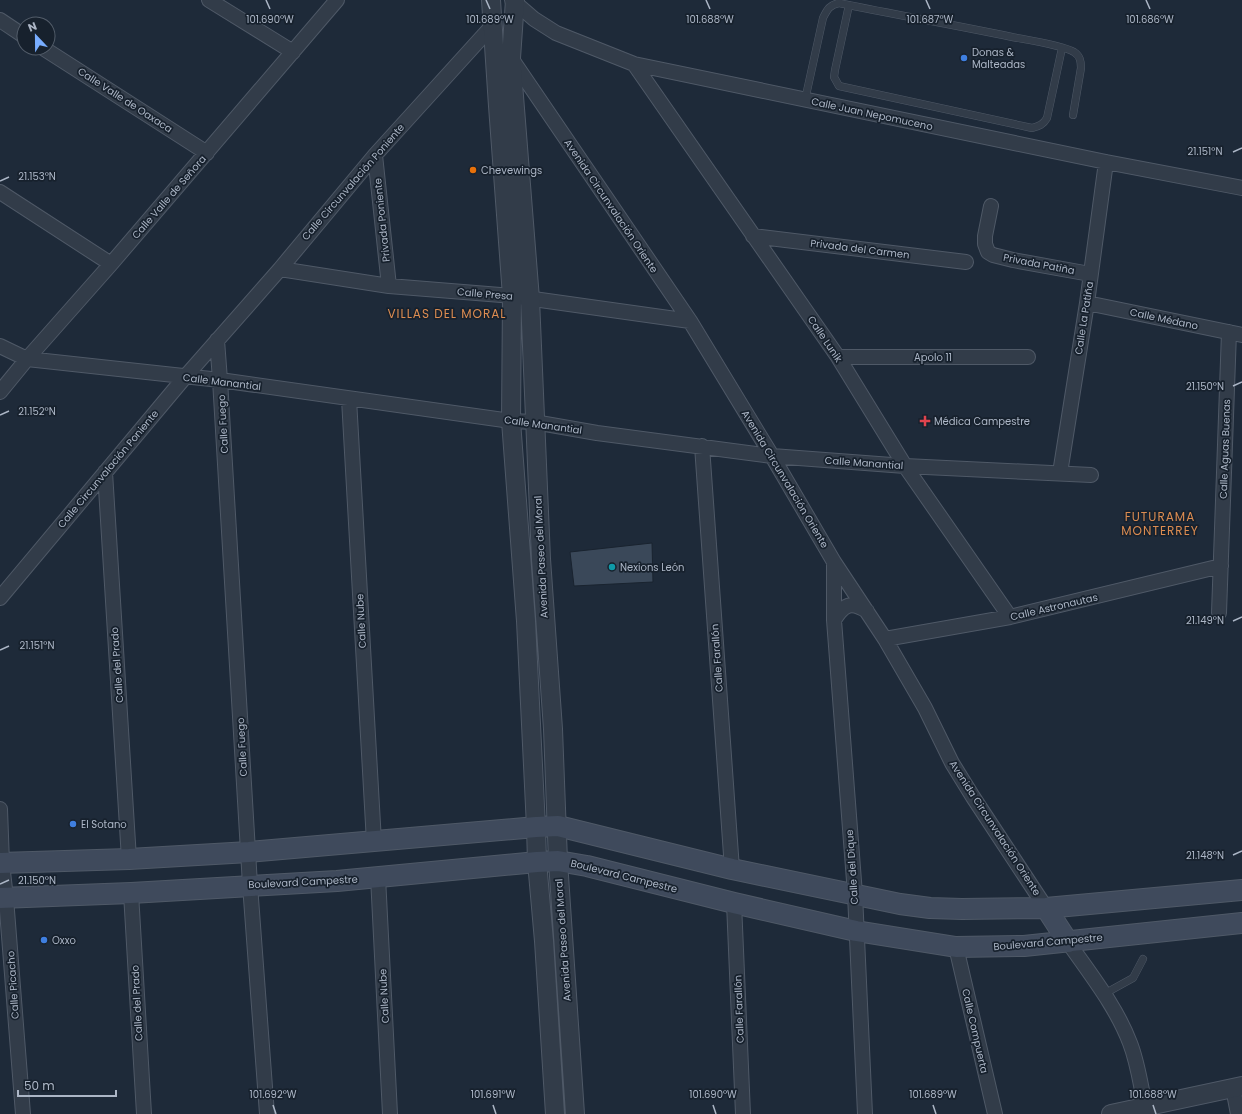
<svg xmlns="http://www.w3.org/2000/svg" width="1242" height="1114" viewBox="0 0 1242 1114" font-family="Poppins,sans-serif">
<rect width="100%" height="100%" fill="#1e2a39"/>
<path fill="#3a4859" stroke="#19232f" d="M 652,543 L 653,582 L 574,586 L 570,552 Z"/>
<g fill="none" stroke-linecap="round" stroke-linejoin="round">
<defs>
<path id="service" d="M 849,5 L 835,70 L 834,77 L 839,86 L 1032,128 C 1039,126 1043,125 1047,118 L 1062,48
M 805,100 L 823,18 C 827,10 829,5 839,3 C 897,15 955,25 1012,37 C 1028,40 1062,45 1074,52 C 1080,56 1081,61 1081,68 L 1073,115
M 1104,994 L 1133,978 L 1143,959"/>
<path id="minor" d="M 209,0 L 293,52
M 512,0 L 534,19 L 556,33 L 634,64 L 1106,162 L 1242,188
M 0,20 L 24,36
M 43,48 L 207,153
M 511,58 L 690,321 L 772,456 L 834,562 L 885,639 L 925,708 L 952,763 L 973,797 L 1046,908
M 634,64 L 838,357 L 905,466 L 1010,617
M 375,155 L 389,286
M 0,192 L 111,264
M 991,206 L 985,236 L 985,244 L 988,252 L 993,255 L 1013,260 L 1090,274
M 753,236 L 966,262
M 280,269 L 389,286 L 512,296 L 690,321
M 1087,303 L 1242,335
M 217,340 L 220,380 L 250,885 L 267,1114
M 0,346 L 27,359 L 220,380 L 511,421 L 534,422 L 597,433 L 772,456 L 905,466 L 1091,475
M 838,357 L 1028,357
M 0,392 L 27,359 L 111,264 L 337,0
M 349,399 L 374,842
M 702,446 L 732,869
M 105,472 L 129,859
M 1060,473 L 1087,303 L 1106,162
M 0,598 L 185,377 L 280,269 L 375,155 L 492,26
M 1219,613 L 1229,332
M 834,620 L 834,562
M 885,639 L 1010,617 L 1221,566
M 0,809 L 2,863 L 6,898 L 23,1114
M 378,877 L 390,1114
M 131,893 L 144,1114
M 734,903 L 743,1114
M 1068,942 C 1090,974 1116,1006 1130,1043 C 1139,1066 1141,1090 1147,1114
M 956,947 L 995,1114
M 1233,1088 L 1238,1114
M 865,1114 L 855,894 L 834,620 C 844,604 851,601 867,611"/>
<path id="tertiary" d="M 491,0 L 498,106 L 512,296 L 511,421 L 526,621 L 536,827 L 537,862 L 544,941 L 555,1114
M 515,0 L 511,58 L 530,299 L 541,559 L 553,729 L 558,861 L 575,1114
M 1111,1114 L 1242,1086"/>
<path id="secondary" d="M 0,863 L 129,859 L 249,852 L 536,827 L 558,826 L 732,869 L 900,904 L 930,908 L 962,909 L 1046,908 L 1242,890
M 0,898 L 131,893 L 337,881 L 537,862 L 558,861 L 587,866 L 734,903 L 856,931 L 956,947 L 1024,946 L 1242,923
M 1046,908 L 1068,942"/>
</defs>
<use href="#service" stroke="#4f5967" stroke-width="8"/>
<use href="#minor" stroke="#4f5967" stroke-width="16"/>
<use href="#tertiary" stroke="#4f5967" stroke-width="20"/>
<use href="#secondary" stroke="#4f5967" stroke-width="22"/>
<use href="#service" stroke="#323c49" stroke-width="7"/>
<use href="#minor" stroke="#323c49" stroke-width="14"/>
<use href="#tertiary" stroke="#323c49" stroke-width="18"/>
<use href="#secondary" stroke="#3f4a5c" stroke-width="20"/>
</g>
<path fill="none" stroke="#acb6c6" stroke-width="1.5" d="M 266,0 L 270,9M 486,0 L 490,9M 706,0 L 710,9M 926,0 L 930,9M 1146,0 L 1150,9M 1233,152 L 1242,148M 0,181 L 9,177M 1233,386 L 1242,382M 0,415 L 9,411M 1233,621 L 1242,617M 0,650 L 9,646M 1233,855 L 1242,851M 0,884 L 9,880M 273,1105 L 276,1114M 493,1105 L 496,1114M 713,1105 L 716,1114M 933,1105 L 936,1114M 1153,1105 L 1156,1114"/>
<g fill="#3f7fe0" stroke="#17212d" stroke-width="1.5">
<circle cx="964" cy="58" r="4"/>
<circle cx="73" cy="824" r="4"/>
<circle cx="44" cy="940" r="4"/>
</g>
<circle fill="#e8710a" stroke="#17212d" stroke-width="1.5" cx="473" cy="170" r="4"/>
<path fill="#e0444e" stroke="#17212d" stroke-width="1.5" d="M923 415h4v4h4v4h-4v4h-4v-4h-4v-4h4z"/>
<circle fill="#0f9aa8" stroke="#17212d" stroke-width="1.5" cx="612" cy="567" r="4"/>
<g text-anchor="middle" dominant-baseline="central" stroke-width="3.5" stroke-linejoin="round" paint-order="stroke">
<g font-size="10" fill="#acb6c6" stroke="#17212d" text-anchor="start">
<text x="972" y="52">Donas &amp;<tspan x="972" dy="12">Malteadas</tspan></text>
<text x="481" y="170">Chevewings</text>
<text x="934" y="421">Médica Campestre</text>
<text x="620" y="567">Nexions León</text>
<text x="81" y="824">El Sotano</text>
<text x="52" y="940">Oxxo</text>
</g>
<g font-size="10" fill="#acb6c6" stroke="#17212d">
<text transform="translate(125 100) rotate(33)">Calle Valle de Oaxaca</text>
<text transform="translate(872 114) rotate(12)">Calle Juan Nepomuceno</text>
<text transform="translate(353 182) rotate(-49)">Calle Circunvalación Poniente</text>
<text transform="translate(169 197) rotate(-49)">Calle Valle de Señora</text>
<text transform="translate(611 206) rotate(56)">Avenida Circunvalación Oriente</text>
<text transform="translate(382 220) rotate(-96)">Privada Poniente</text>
<text transform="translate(860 249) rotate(7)">Privada del Carmen</text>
<text transform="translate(1039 264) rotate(11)">Privada Patiña</text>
<text transform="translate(485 294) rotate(5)">Calle Presa</text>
<text transform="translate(1084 318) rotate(-81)">Calle La Patiña</text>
<text transform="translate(1164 319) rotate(12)">Calle Médano</text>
<text transform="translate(825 339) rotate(56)">Calle Lunik</text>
<text x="933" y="357">Apolo 11</text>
<text transform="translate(222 382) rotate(7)">Calle Manantial</text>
<text transform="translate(223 424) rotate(-93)">Calle Fuego</text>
<text transform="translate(543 425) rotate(8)">Calle Manantial</text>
<text transform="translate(1225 449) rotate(-88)">Calle Aguas Buenas</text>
<text transform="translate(864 463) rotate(4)">Calle Manantial</text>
<text transform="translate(108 469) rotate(-50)">Calle Circunvalación Poniente</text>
<text transform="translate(785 479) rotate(59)">Avenida Circunvalación Oriente</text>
<text transform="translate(541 557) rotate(-93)">Avenida Paseo del Moral</text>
<text transform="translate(1054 607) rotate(-13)">Calle Astronautas</text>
<text transform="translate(361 621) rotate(-93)">Calle Nube</text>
<text transform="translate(717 658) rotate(-94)">Calle Farallón</text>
<text transform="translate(117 665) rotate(-94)">Calle del Prado</text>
<text transform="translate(242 747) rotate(-93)">Calle Fuego</text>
<text transform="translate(995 828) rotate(57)">Avenida Circunvalación Oriente</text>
<text transform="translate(852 867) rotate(-94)">Calle del Dique</text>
<text transform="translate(624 876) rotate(14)">Boulevard Campestre</text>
<text transform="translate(303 882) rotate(-3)">Boulevard Campestre</text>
<text transform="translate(563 940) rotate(-94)">Avenida Paseo del Moral</text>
<text transform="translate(1048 942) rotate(-5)">Boulevard Campestre</text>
<text transform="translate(13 985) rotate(-94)">Calle Picacho</text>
<text transform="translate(384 996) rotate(-93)">Calle Nube</text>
<text transform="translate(137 1003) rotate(-93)">Calle del Prado</text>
<text transform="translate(739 1009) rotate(-92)">Calle Farallón</text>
<text transform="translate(975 1031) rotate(77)">Calle Compuerta</text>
</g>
<g font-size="12" letter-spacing="1" fill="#dc8c51" stroke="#17212d">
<text x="447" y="313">VILLAS DEL MORAL</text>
<text x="1160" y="516">FUTURAMA<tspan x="1160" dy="14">MONTERREY</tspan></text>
</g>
</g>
<g font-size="10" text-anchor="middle" fill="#acb6c6" stroke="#17212d" stroke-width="3.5" stroke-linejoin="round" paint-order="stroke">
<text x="270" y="23">101.690°W</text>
<text x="490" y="23">101.689°W</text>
<text x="710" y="23">101.688°W</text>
<text x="930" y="23">101.687°W</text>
<text x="1150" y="23">101.686°W</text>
<text x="1205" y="155">21.151°N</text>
<text x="37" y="180">21.153°N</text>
<text x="1205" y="390">21.150°N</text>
<text x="37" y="415">21.152°N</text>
<text x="1205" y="624">21.149°N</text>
<text x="37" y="649">21.151°N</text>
<text x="1205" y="859">21.148°N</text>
<text x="37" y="884">21.150°N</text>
<text x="273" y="1098">101.692°W</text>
<text x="493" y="1098">101.691°W</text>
<text x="713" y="1098">101.690°W</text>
<text x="933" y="1098">101.689°W</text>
<text x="1153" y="1098">101.688°W</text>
</g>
<g transform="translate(36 36) rotate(338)"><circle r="19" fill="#17212d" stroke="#535d6a"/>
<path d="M0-3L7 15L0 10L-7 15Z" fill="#78adff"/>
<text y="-6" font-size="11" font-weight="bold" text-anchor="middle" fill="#acb6c6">N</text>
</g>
<path d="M18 1090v6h98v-6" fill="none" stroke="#acb6c6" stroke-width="2"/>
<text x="24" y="1090" font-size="12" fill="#acb6c6" stroke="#17212d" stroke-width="3" paint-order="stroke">50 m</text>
</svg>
